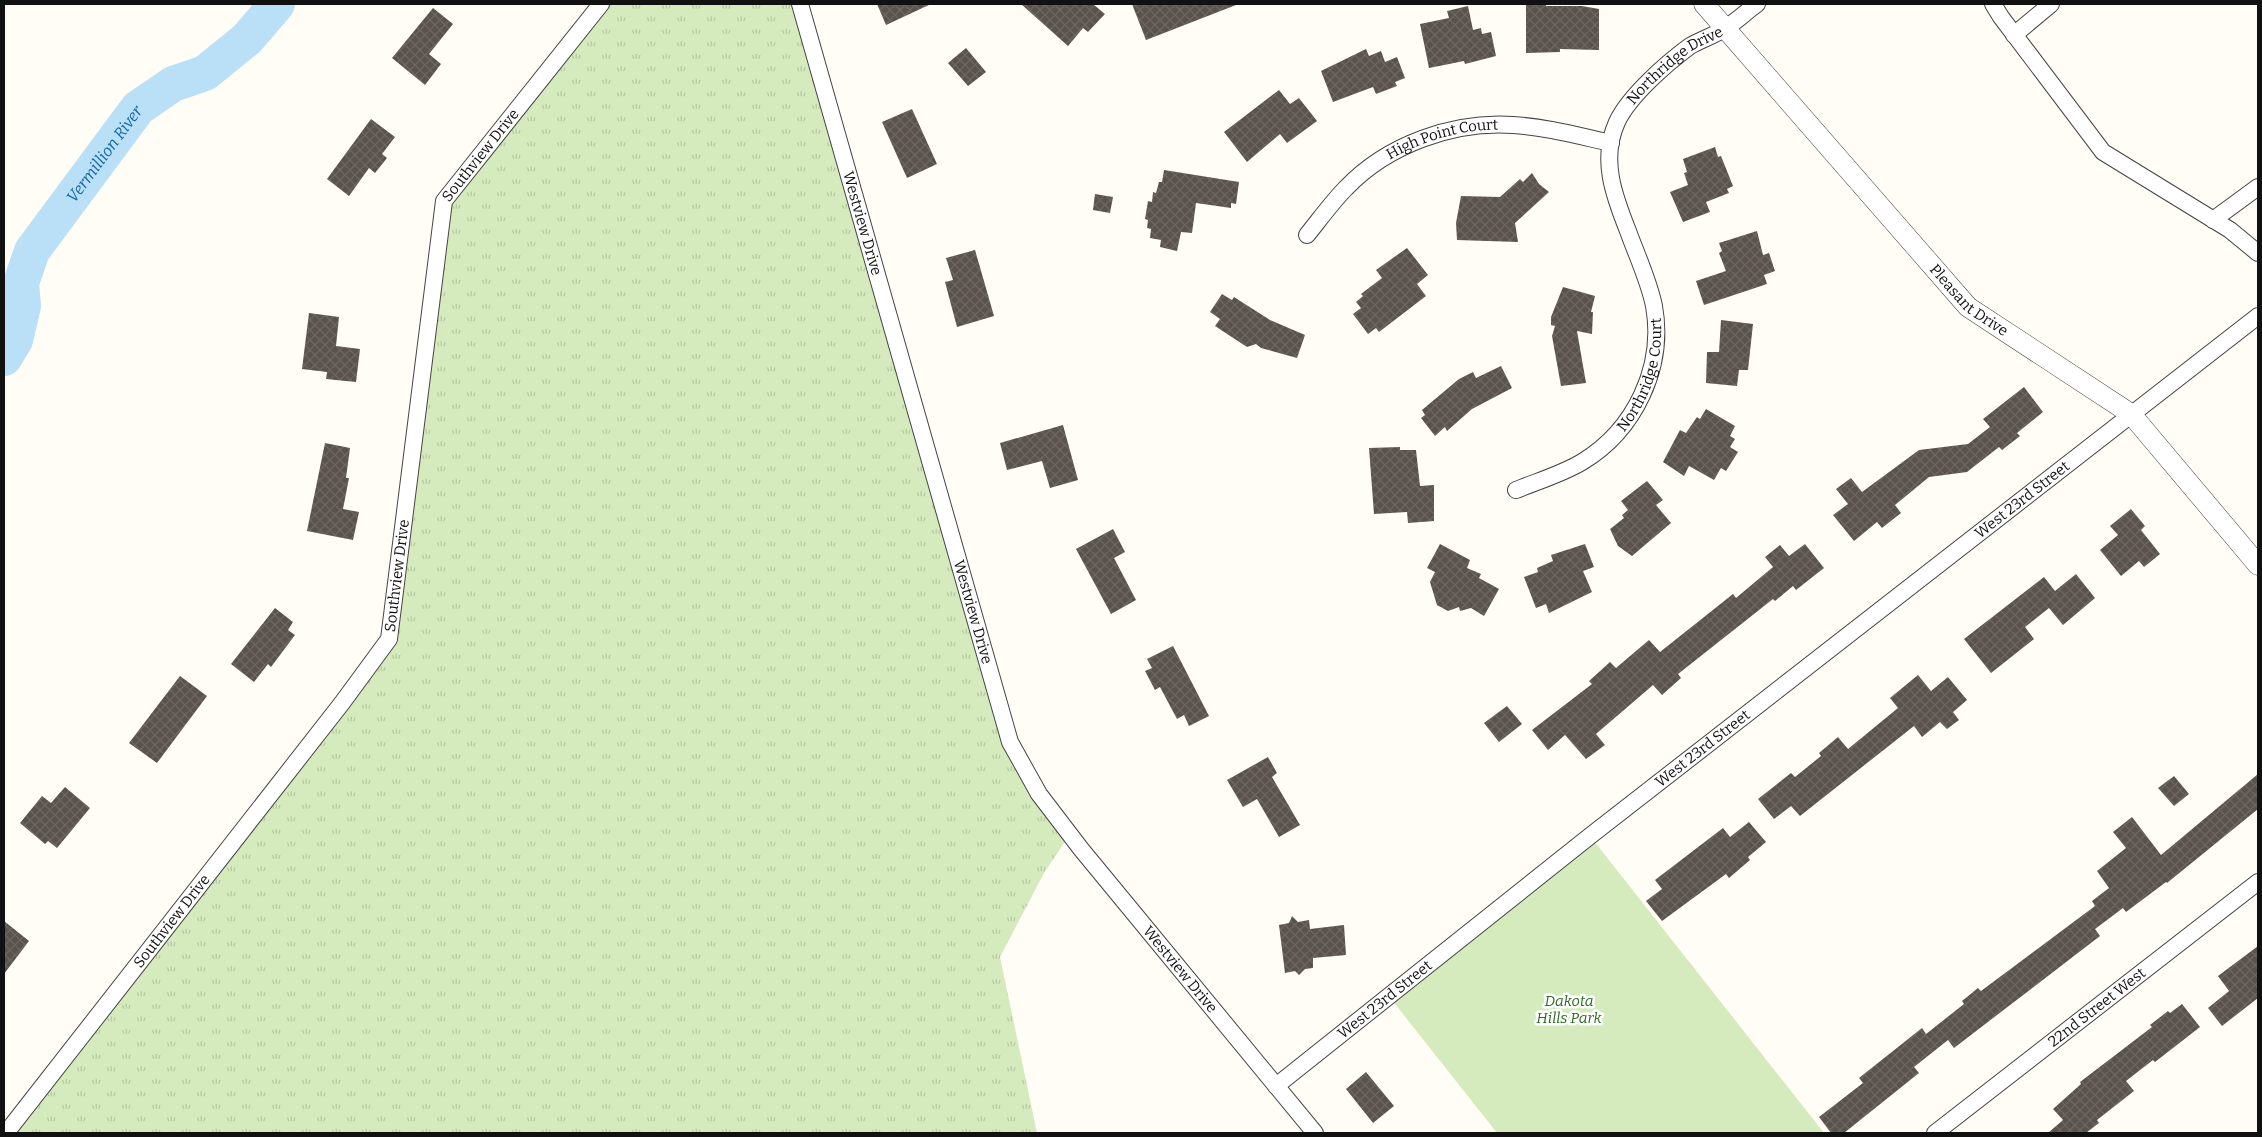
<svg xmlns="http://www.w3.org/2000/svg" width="2262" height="1137" viewBox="0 0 2262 1137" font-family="Bitter,serif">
<defs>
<pattern id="grass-tufts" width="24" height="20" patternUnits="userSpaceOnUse" patternTransform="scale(1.25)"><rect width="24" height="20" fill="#d5ebbd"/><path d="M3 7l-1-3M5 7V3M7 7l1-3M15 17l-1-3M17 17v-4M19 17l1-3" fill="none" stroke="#b6c8a1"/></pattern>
<pattern id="building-cross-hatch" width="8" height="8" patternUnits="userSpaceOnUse" patternTransform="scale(1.25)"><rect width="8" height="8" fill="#5a524d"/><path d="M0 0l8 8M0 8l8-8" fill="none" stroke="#6d6662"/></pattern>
</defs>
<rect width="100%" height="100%" fill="#fffdf5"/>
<path fill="url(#grass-tufts)" d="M 601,4 L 800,4 L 1010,742 L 1070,834 L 1044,873 L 1000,957 L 1037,1133 L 6,1133 L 389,639 L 444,201 Z"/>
<path fill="#d5ebbd" d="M 1590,836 L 1824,1133 L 1497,1133 L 1388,995 Z"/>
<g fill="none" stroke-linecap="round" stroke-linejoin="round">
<path stroke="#b9e0f7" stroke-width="36" id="s1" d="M 4,358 L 15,340 L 23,306 L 21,283 L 32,251 L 138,108 L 173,84 L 205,73 L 247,39 L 277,4"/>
</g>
<path fill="url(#building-cross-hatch)" d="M 877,4 L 931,4 L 886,25 Z
M 1021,4 L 1093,4 L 1105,14 L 1088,32 L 1083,28 L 1068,46 Z
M 1132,4 L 1236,4 L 1236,5 L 1146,40 Z
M 1526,4 L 1546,4 L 1546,6 L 1582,6 L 1599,9 L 1599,50 L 1560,49 L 1560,52 L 1526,53 Z
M 1468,6 L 1473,30 L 1481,28 L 1482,34 L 1491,32 L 1496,56 L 1465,64 L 1464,61 L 1429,68 L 1420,24 L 1449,18 L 1447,11 Z
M 433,8 L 453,24 L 429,54 L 441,64 L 425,85 L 392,58 Z
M 966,48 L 986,72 L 968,86 L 948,63 Z
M 1366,49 L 1369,56 L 1381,51 L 1385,62 L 1397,57 L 1405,78 L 1395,82 L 1397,86 L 1376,94 L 1373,87 L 1333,102 L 1321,71 Z
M 1279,90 L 1290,104 L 1299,98 L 1317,121 L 1287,143 L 1280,134 L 1247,162 L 1224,132 Z
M 912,109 L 937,164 L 907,178 L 882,122 Z
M 371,119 L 395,137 L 382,154 L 387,158 L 375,173 L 369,168 L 349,196 L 327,179 Z
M 1715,147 L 1718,157 L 1721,156 L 1733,186 L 1727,189 L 1729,193 L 1706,202 L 1710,212 L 1683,222 L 1670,192 L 1688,185 L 1684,173 L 1687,172 L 1683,159 Z
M 1164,170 L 1239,182 L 1236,204 L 1231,203 L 1231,208 L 1196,203 L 1192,233 L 1181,232 L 1177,251 L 1160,247 L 1161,240 L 1150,238 L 1151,229 L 1147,228 L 1148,220 L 1145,219 L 1148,201 L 1152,202 L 1153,192 L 1156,193 L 1159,182 L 1162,182 Z
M 1532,173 L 1539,184 L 1549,192 L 1515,223 L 1518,242 L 1457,240 L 1456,223 L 1461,196 L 1500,197 L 1520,179 L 1523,182 Z
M 1095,194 L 1113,197 L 1110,213 L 1093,210 Z
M 1757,231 L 1763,255 L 1769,253 L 1775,271 L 1764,275 L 1767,284 L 1704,305 L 1696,281 L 1726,271 L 1719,253 L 1722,251 L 1719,243 Z
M 1407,248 L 1428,275 L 1417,284 L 1426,296 L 1379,332 L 1376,328 L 1368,334 L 1353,314 L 1361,308 L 1356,302 L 1363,296 L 1361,294 L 1382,278 L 1376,270 Z
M 975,250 L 994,316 L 957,327 L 945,282 L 953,280 L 946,258 Z
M 1563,287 L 1595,296 L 1591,312 L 1593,312 L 1592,334 L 1577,331 L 1586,383 L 1561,386 L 1552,336 L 1555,326 L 1551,325 L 1551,317 Z
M 1222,294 L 1232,300 L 1234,297 L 1270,320 L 1305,335 L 1297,358 L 1261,348 L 1256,344 L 1247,347 L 1215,326 L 1220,319 L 1210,312 Z
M 309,313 L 339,317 L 336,346 L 360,349 L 356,382 L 326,379 L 327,372 L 302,369 Z
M 1721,320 L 1753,324 L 1748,370 L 1739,370 L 1737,386 L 1706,383 L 1707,352 L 1719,352 Z
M 1501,366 L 1512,388 L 1472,409 L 1447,431 L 1445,427 L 1435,436 L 1421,418 L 1425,415 L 1422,410 L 1459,379 L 1473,372 L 1476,378 Z
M 2024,387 L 2043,412 L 2017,433 L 2020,436 L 2002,450 L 1999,447 L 1967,472 L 1929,477 L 1895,505 L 1901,513 L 1882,528 L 1877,522 L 1854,541 L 1833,515 L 1848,504 L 1836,489 L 1851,478 L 1862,492 L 1919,450 L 1968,444 L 1990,427 L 1983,419 Z
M 1706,409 L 1735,426 L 1730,436 L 1735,439 L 1730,447 L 1738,452 L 1726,471 L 1721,468 L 1714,480 L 1689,466 L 1684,476 L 1663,462 L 1680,430 L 1686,433 L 1697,417 L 1700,419 Z
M 1063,425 L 1078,480 L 1050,488 L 1042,461 L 1007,470 L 1000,443 Z
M 325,443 L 350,448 L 346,478 L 349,478 L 343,509 L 359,512 L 353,540 L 307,531 Z
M 1400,447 L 1400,450 L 1416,450 L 1420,486 L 1434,485 L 1434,521 L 1408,523 L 1407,512 L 1374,514 L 1369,448 Z
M 1647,481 L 1663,500 L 1656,505 L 1671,523 L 1632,556 L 1618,546 L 1610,529 L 1624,518 L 1622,515 L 1628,510 L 1621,501 Z
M 2131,509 L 2145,526 L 2141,530 L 2160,554 L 2144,567 L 2139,561 L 2121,576 L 2100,550 L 2118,535 L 2110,526 Z
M 1113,529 L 1125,552 L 1114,558 L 1136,600 L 1111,614 L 1076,549 Z
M 1440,544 L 1470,560 L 1467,568 L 1481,574 L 1479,578 L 1499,589 L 1484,616 L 1471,608 L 1460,611 L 1459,607 L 1448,611 L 1437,605 L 1430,582 L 1435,572 L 1427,568 Z
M 1585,544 L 1594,567 L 1583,571 L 1592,592 L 1549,613 L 1546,604 L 1536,608 L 1524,577 L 1538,572 L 1537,568 L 1553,561 L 1551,555 Z
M 1805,544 L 1824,568 L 1796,590 L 1793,586 L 1775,601 L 1773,599 L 1678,674 L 1681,678 L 1662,695 L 1653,685 L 1596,734 L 1605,745 L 1586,759 L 1565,735 L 1548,750 L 1532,730 L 1592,684 L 1589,681 L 1610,662 L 1616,668 L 1649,640 L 1660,652 L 1733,594 L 1736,598 L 1773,567 L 1765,557 L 1780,545 L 1789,556 Z
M 2076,574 L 2095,598 L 2063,625 L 2049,608 L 2025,627 L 2034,639 L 1991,673 L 1964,639 L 2044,577 L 2055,591 Z
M 275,608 L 293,622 L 288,630 L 295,635 L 271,667 L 268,664 L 254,682 L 231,664 Z
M 1173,646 L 1209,716 L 1189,726 L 1184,715 L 1177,719 L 1160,687 L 1155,690 L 1145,671 L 1152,668 L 1147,659 Z
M 1918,675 L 1931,691 L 1948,677 L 1967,700 L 1953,712 L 1959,720 L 1947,729 L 1940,722 L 1922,737 L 1914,726 L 1800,816 L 1791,806 L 1774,819 L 1758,799 L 1791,773 L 1795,777 L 1821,756 L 1819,753 L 1838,737 L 1848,749 L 1898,708 L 1890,698 Z
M 180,676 L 207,696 L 157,763 L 129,743 Z
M 1507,706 L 1522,724 L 1499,742 L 1484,723 Z
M 1268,757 L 1277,773 L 1272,777 L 1300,825 L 1279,837 L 1257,799 L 1243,807 L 1227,780 Z
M 2258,774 L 2258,809 L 2167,883 L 2166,882 L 2126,912 L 2123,908 L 2095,929 L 2100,936 L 1954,1048 L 1948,1040 L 1914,1067 L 1919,1073 L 1844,1133 L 1831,1133 L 1819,1117 L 1863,1083 L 1859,1078 L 1922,1028 L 1926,1034 L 1964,1004 L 1962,1001 L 1978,988 L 1981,991 L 2095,906 L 2092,901 L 2109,888 L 2097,871 L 2126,848 L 2113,832 L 2132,817 L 2161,855 Z
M 2174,776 L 2189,794 L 2174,806 L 2158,788 Z
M 65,787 L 90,808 L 57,848 L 48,841 L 45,844 L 20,823 L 42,796 L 51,803 Z
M 1749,822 L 1766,842 L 1748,857 L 1750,860 L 1729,878 L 1726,874 L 1662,921 L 1646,901 L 1662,889 L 1655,880 L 1723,828 L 1730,837 Z
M 1292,916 L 1298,922 L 1309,920 L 1310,929 L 1344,925 L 1346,955 L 1313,958 L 1313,968 L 1305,969 L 1299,975 L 1295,971 L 1285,973 L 1279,925 L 1289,923 Z
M 4,921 L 29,941 L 4,974 Z
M 2258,946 L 2258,998 L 2222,1026 L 2208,1008 L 2229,991 L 2218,976 Z
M 2182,1004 L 2200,1027 L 2155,1062 L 2153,1060 L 2126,1081 L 2134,1091 L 2097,1120 L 2099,1123 L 2086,1133 L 2048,1133 L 2063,1120 L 2053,1109 L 2081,1084 L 2080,1082 L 2152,1027 L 2150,1025 L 2168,1011 L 2170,1013 Z
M 1366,1072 L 1394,1106 L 1373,1123 L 1346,1089 Z"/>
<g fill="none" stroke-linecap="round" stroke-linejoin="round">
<defs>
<g id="minor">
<path id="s2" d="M 800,4 L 1010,742 L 1039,794 L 1081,849 L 1315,1133"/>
<path d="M 1993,4 L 2001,17 L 2103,152 L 2230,230 L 2258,253"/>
<path d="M 2014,35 L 2051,4"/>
<path d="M 2213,220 L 2258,187"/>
<path id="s3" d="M 1307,235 C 1320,219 1332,202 1346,188 C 1388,144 1454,121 1513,125 C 1546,127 1579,136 1611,143"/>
<path id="s4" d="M 1516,490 C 1538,481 1562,474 1582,462 C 1635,430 1665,367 1654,306 C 1649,281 1637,256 1628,231 C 1614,196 1600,159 1617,122 C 1629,96 1667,63 1690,46 C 1702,39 1716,35 1727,27 C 1738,20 1747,11 1757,4"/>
<path id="s5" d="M 1276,1086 L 1590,836 L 2258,316"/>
<path id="s6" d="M 6,1133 L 342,703 L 389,639 L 444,201 L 601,4"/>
<path id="s7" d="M 1935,1133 L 2258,882"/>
</g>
<g id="tertiary">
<path id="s8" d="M 1704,4 L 1968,307 L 2131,414 L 2258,565"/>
</g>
</defs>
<use href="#minor" stroke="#444" stroke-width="18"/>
<use href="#tertiary" stroke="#444" stroke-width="21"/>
<use href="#minor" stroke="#fff" stroke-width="16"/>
<use href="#tertiary" stroke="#fff" stroke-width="20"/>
</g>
<g text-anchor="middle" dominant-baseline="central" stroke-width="5" stroke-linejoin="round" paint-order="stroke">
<g font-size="15" fill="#111" stroke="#fff">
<text stroke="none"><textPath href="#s4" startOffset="529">Northridge Drive</textPath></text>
<text stroke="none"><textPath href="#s3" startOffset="172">High Point Court</textPath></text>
<text stroke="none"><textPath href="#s6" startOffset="1125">Southview Drive</textPath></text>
<text stroke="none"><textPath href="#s2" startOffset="228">Westview Drive</textPath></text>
<text stroke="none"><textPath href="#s8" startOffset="398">Pleasant Drive</textPath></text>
<text stroke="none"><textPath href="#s4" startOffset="182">Northridge Court</textPath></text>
<text stroke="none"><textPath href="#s5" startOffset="949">West 23rd Street</textPath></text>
<text stroke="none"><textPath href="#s6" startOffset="689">Southview Drive</textPath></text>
<text stroke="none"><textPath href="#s2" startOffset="632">Westview Drive</textPath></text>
<text stroke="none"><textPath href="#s5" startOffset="544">West 23rd Street</textPath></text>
<text stroke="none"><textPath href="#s6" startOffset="269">Southview Drive</textPath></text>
<text stroke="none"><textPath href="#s2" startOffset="1052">Westview Drive</textPath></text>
<text stroke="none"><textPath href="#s5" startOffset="139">West 23rd Street</textPath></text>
<text stroke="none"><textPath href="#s7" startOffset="205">22nd Street West</textPath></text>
</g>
<g font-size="15" font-style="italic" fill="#2f6b1f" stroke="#fff">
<text x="1569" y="1001">Dakota<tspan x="1569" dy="17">Hills Park</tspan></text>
</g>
<g font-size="16" font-style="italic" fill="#1768a6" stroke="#fff">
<text stroke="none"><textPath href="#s1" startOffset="234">Vermillion River</textPath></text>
</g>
</g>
<rect width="2262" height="1137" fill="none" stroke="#111111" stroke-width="10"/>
</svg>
